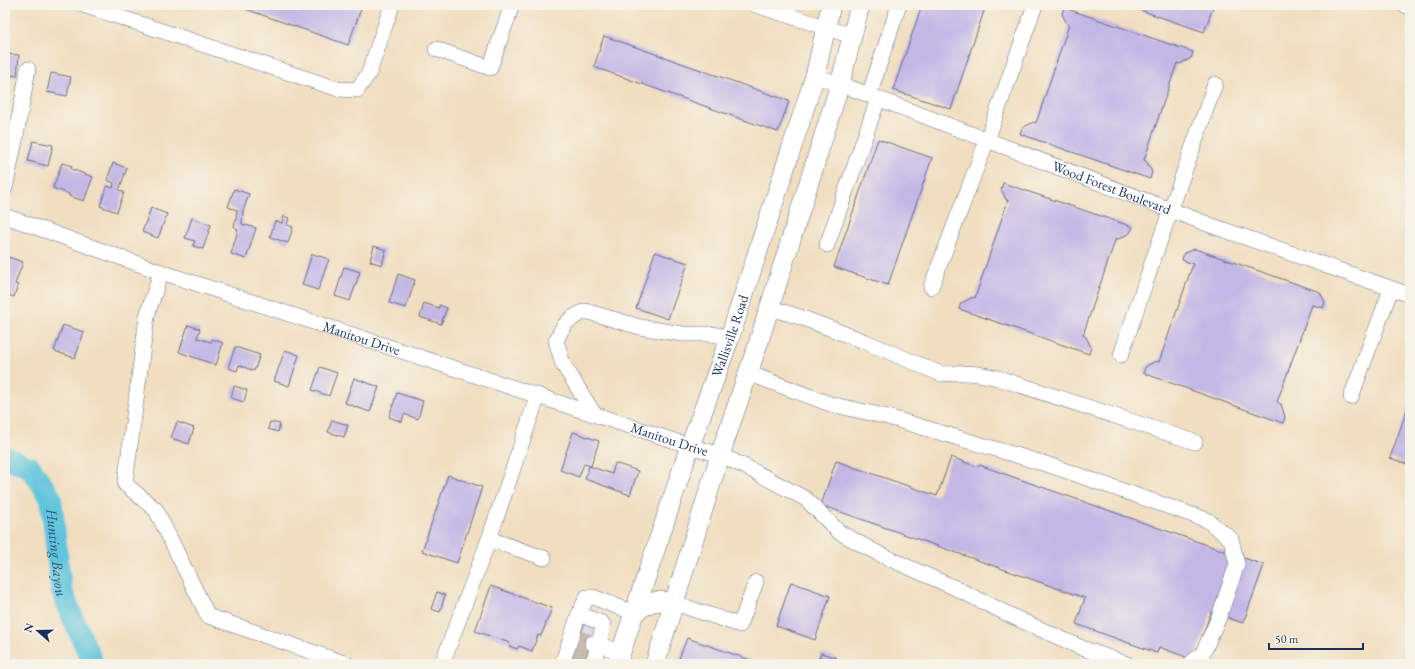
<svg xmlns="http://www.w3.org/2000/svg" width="1415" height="669" viewBox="0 0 1415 669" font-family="'EB Garamond',serif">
<rect width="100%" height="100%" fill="#f7f3e8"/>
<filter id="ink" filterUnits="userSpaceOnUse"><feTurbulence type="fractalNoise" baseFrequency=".025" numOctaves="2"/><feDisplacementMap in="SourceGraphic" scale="8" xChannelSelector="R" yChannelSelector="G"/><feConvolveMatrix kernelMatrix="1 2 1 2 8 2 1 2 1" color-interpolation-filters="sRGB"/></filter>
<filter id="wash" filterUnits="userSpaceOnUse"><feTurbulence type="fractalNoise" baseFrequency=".012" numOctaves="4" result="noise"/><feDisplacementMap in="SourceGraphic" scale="16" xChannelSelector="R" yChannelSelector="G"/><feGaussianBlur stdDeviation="0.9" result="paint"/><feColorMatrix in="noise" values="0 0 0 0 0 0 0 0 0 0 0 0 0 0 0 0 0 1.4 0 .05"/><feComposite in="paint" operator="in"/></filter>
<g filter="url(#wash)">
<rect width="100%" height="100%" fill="#f1dec0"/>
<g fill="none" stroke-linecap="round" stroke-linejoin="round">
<path stroke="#5fc5dc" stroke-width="22" id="s1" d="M 5,457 L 31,468 L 51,498 L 61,590 L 93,664"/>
</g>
<g id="blocks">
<path fill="#c3b7e6" d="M 234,5 L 348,5 L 361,9 L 348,45 Z
M 922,5 L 986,5 L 951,109 L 893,90 Z
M 1125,5 L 1214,5 L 1204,32 Z
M 1064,8 L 1193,52 L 1191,58 L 1180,64 L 1177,63 L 1144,160 L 1147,162 L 1152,172 L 1150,179 L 1020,134 L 1022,128 L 1034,122 L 1036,123 L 1069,25 L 1067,24 L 1062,14 Z
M 604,36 L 789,101 L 778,132 L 594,67 Z
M 5,54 L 19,55 L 17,76 L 5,75 Z
M 51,73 L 71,77 L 67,96 L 47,92 Z
M 878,139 L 932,158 L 888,285 L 834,267 Z
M 33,141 L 53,145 L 48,166 L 28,161 Z
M 62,163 L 72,166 L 71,169 L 93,177 L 84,201 L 69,196 L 69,194 L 53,188 Z
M 113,163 L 127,168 L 119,190 L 124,192 L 117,212 L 100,206 L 107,186 L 113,188 L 114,183 L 107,180 Z
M 1003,183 L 1133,227 L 1130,233 L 1119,239 L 1116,238 L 1083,335 L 1086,337 L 1091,347 L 1089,354 L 959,309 L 961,303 L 973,297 L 975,298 L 1008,200 L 1006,200 L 1001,189 Z
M 234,189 L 249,194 L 243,211 L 242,224 L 256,228 L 246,259 L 231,254 L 238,230 L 234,226 L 236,219 L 237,210 L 228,207 Z
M 151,208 L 167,214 L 158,238 L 142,232 Z
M 284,216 L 289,218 L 287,225 L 293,227 L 288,243 L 270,237 L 275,221 L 282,223 Z
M 192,218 L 211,225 L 203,249 L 193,246 L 195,241 L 185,238 Z
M 374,246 L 386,250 L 382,265 L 370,261 Z
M 1195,249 L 1320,292 L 1325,302 L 1323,308 L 1312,305 L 1277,402 L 1281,404 L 1285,417 L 1283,423 L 1143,373 L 1146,366 L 1156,361 L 1159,362 L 1193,264 L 1182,260 L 1184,253 Z
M 655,252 L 688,263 L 668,319 L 636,308 Z
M 312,254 L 329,259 L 318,290 L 302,285 Z
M 5,256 L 23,262 L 15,284 L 18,285 L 14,297 L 5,294 Z
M 344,267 L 360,272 L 350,301 L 335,296 Z
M 398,274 L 415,280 L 406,308 L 389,303 Z
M 424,303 L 439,308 L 439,305 L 447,308 L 441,324 L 420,317 Z
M 63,325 L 84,332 L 75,358 L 54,351 Z
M 188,325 L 200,329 L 197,338 L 211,342 L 212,339 L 223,343 L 216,365 L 179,352 Z
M 235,347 L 260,355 L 254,371 L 239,365 L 237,371 L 228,368 Z
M 285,350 L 299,355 L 289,386 L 274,381 Z
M 320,367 L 337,373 L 329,396 L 312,390 Z
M 354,378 L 379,387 L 370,412 L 345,403 Z
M 234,386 L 247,390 L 244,402 L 231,398 Z
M 397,393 L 423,401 L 418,419 L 404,414 L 402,422 L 389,417 Z
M 1410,401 L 1410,465 L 1390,458 Z
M 332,420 L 348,425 L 344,437 L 328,432 Z
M 177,422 L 194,428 L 189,444 L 171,438 Z
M 270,422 L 280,424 L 278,432 L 268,429 Z
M 573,432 L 599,441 L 591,466 L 584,464 L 579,477 L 560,470 Z
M 951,457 L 978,467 L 979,465 L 1264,565 L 1243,623 L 1211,612 L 1194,660 L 1159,647 L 1157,653 L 1076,624 L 1085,598 L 821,505 L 836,461 L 937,496 Z
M 615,463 L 638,471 L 630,495 L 585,479 L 589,466 L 612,474 Z
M 448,475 L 482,487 L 457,563 L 422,551 Z
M 791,582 L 830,596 L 815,640 L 776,626 Z
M 491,586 L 552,608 L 541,636 L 538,635 L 532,651 L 519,646 L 517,649 L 509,646 L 510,643 L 475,631 Z
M 437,592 L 445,595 L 440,612 L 431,609 Z
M 586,619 L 599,624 L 585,664 L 570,664 Z
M 687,638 L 753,661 L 752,664 L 677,664 Z
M 821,653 L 837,658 L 835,664 L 817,664 Z"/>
</g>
</g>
<g filter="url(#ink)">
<use href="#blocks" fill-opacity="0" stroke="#666c80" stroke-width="1"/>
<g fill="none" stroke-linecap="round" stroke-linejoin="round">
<path stroke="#c6bbac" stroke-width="15" stroke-dasharray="15 8" stroke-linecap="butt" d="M 579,638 L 592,643
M 574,653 L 587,657"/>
<defs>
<g id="minor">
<path d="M 83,5 L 338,89 L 357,90 L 369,73 L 392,5"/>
<path d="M 756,5 L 852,36"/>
<path d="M 1404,5 L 1410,7"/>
<path d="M 436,49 L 490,68 L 512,5"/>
<path id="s2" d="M 815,76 L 840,84 L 1210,225 L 1410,295"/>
<path d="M 869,95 L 899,5"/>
<path d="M 5,188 L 16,136 L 28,69"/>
<path id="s3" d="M 5,216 L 161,272 L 690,446 L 720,455 L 744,466 L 806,499 L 839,532 L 879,554 L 953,587 L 1018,619 L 1082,648 L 1127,664"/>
<path d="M 827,245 L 878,99"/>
<path d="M 161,272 L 147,316 L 125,484 L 156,510 L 208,616 L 347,664"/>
<path d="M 931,287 L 987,140 L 1034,8"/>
<path d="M 770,308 L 800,317 L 866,342 L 941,374 C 949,374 956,372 963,373 C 975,373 986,375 998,378 L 1195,442"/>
<path d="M 1121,355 L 1152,263 L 1215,84"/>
<path d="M 748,373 L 830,404 L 888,417 L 1049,465 L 1207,520 L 1231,539 L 1237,564 L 1219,617 L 1203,653 L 1190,664"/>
<path d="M 1351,397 L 1391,289"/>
<path d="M 594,414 L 563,364 L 556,341 C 564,323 567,320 585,311 L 640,327 L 682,334 L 711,334 L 730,337"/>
<path d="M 489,539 L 544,558"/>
<path d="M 674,603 L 740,625 L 756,582"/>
<path d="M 592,643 L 599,645 L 603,625 L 602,623 L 579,614 L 587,597 L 593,597 L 634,613"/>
<path d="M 442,664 L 489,539 L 538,395"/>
<path d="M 562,664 L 579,614"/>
<path d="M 592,664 L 599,645 L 621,652"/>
</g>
<g id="major">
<path d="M 634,613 C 650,601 655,599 674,603"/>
<path id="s4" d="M 617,664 L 690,446 L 730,337 L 815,76 L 831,5"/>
<path d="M 655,664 L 720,455 L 758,344 L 840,84 L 860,5"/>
</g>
</defs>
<use href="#minor" stroke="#666c80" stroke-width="16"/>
<use href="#major" stroke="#666c80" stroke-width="20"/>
<use href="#minor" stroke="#fff" stroke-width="15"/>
<use href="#major" stroke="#fff" stroke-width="19"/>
</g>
</g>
<g text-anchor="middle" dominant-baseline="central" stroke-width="4" stroke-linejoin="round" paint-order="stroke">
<g font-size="14" fill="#1b2f5e" stroke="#f7f3e8">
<text stroke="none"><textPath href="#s2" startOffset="317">Wood Forest Boulevard</textPath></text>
<text stroke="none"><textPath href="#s4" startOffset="347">Wallisville Road</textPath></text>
<text stroke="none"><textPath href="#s3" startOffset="377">Manitou Drive</textPath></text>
<text stroke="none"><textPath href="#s3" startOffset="701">Manitou Drive</textPath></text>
</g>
<g font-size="15" font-style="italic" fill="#2c547e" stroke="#f7f3e8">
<text stroke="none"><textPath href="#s1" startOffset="119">Hunting Bayou</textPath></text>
</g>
</g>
<rect width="1415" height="669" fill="none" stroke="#f7f3e8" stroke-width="20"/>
<g transform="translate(38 631) rotate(290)" stroke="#f7f3e8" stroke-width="3" paint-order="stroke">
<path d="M0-3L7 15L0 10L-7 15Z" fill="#1b2f5e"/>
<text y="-6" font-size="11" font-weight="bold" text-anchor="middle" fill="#1b2f5e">N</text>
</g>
<path d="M1269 643v6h94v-6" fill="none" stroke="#1b2f5e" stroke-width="2"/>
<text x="1275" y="643" font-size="12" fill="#1b2f5e" stroke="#f7f3e8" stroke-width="3" paint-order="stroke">50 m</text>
</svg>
